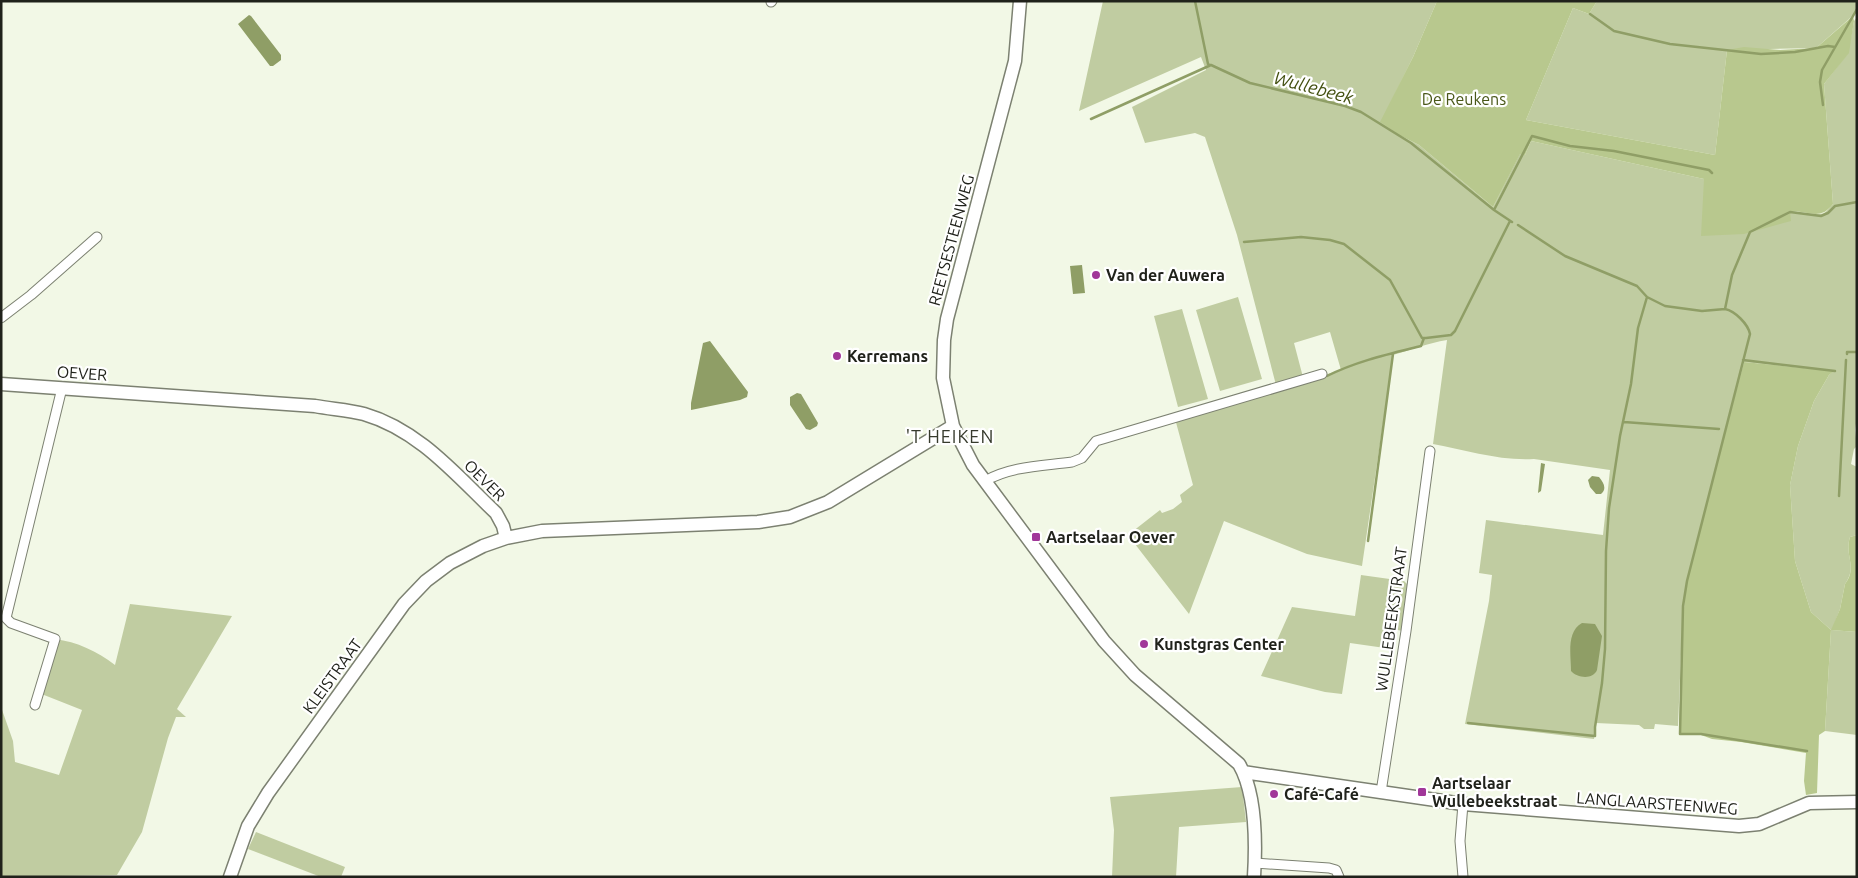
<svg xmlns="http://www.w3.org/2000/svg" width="1858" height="878" viewBox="0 0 1858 878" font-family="Ubuntu,sans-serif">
<rect width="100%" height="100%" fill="#f2f8e6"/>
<path fill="#c0cca1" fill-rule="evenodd" d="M 1103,1 L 1437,1 L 1413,57 L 1381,122 L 1399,135 L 1419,145 L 1493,207 L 1520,153 L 1525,155 L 1531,141 L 1704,179 L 1790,211 C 1797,211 1819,216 1824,213 C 1827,211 1830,207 1833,204 L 1824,84 L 1848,53 L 1854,21 L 1857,17 L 1857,417 L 1855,430 L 1857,446 L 1854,449 L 1851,464 L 1857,467 L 1857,535 L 1850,537 C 1844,556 1858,566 1845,584 L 1840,609 L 1832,630 L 1857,632 L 1857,735 L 1825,731 L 1831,630 L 1811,612 L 1795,561 L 1790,485 L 1798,446 L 1814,401 L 1829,375 L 1833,371 L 1744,362 L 1682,630 L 1678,726 L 1655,724 L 1654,729 L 1644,729 L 1639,725 L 1596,723 L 1594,739 L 1465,724 L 1489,601 L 1492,575 L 1479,573 L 1486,520 L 1603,535 L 1610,470 L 1534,459 C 1499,461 1466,450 1433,444 L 1447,340 C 1428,343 1411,350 1393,355 L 1362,566 L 1307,554 L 1224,521 L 1189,614 L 1128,535 L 1160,510 L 1162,513 L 1173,509 L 1182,502 L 1180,495 L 1193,485 L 1174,415 L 1276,385 L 1237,235 L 1205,137 L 1195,133 L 1145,143 L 1132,107 L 1206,70 L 1201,57 L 1079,111 ZM 1330,332 L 1341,370 L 1304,381 L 1294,343 Z
M 1597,1 L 1857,1 L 1857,12 L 1816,48 L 1727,50 L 1715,155 L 1526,120 L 1573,8 L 1589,14 Z
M 1238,297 L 1262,379 L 1220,391 L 1196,310 Z
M 1182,309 L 1208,399 L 1178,407 L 1154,316 Z
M 1361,575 L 1404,581 L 1408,585 L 1403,631 L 1392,629 L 1388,646 L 1385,648 L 1350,643 L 1342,694 L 1325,692 L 1261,676 L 1292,607 L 1355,616 Z
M 130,604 L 232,616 L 177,709 L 186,717 L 176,717 L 168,738 L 142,832 L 117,875 L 1,877 L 1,707 L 13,741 L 15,762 L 59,775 L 82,710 L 39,693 L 55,639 C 77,642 97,651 115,665 Z
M 1242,787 L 1246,822 L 1179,827 L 1176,877 L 1112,877 L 1114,830 L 1110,797 Z
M 256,832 L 345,867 L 341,877 L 321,877 L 248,849 Z"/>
<path fill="#b8c88e" d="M 1437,1 L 1597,1 L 1589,14 L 1573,8 L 1526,120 L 1715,155 L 1727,50 L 1744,47 L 1780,50 L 1816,48 L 1853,16 L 1854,21 L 1849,53 L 1824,84 L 1833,204 C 1820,221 1810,211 1790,211 L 1791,221 L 1744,234 L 1701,236 L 1704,179 L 1531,141 L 1525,155 L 1520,154 L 1493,207 L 1419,145 L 1399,135 L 1380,122 L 1413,57 Z
M 1744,362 L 1834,371 L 1829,375 L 1814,401 L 1798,446 L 1790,485 L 1795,561 L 1811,612 L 1831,630 L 1840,609 L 1845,584 C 1858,567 1844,556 1850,537 L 1857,535 L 1857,632 L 1831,630 L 1825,731 L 1819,735 L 1817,793 L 1806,795 L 1804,781 L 1806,753 L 1741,742 L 1712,739 L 1701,735 L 1679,735 L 1682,630 L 1687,581 Z"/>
<path fill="#8f9e66" d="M 249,15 L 251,16 L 281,55 L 281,60 L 273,66 L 270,66 L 238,24 Z
M 1082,265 L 1085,293 L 1073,294 L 1070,266 Z
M 710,341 L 748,392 L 747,397 L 740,400 L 691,410 L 691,403 L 703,343 Z
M 797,393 L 801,394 L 818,423 L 817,426 L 810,430 L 806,429 L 790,405 L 790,397 Z
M 1541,463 L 1545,464 L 1541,491 L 1538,493 Z
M 1592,476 L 1599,477 C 1604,483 1607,489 1601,494 L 1596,494 L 1590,487 L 1588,480 Z
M 1582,623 L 1595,624 L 1602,636 L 1597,670 C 1593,680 1577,678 1571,671 C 1571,655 1566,632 1582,623 Z"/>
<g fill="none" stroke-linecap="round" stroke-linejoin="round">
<path stroke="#8f9e66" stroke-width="2.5" d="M 1195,1 L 1208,64 L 1210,65
M 1590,14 L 1614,31 L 1670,44 L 1761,54 L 1795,52 L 1828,46 L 1835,47
M 1823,105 L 1820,82 L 1822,70 L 1857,9
M 1091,119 L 1211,65 L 1250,83 L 1345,106 L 1361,112 L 1411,143 L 1494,210 L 1512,222
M 1494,210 L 1532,136 L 1570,146 L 1614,151 L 1709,170 L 1712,173
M 1518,225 L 1565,256 L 1637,286 L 1647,297 L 1665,306 L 1702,311 L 1725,309 L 1732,275 L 1750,232 L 1790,212 L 1821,216 L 1828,213 L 1835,206 L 1857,202
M 1244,242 L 1301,237 L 1330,240 L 1344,244 L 1390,280 L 1422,338 L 1426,338 L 1451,335 L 1455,331 L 1510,221
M 1725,309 C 1735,311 1748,324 1750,334 L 1687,581 L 1683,606 L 1680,734 L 1701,734 L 1807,751
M 1847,354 L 1847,352 L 1857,352
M 1743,360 L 1835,371
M 1327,376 C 1357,361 1389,354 1421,346 L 1424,338
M 1624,422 L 1719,429
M 1839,496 L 1846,360
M 1368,541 L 1393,354
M 1468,723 L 1595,736 L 1595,727 L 1602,683 L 1605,649 L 1606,551 L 1609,508 L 1620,436 L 1631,384 L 1638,328 L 1647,297"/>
<defs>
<path id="street" d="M 771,2 L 772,1
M 1,318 L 31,295 L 97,237
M 985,481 C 1011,466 1043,466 1072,462 L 1082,458 L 1096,441 L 1322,374
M 35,705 L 55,639 L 11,623 L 6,618 L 62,388
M 1381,792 L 1406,631 L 1430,451
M 1463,804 L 1460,841 L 1463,877
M 1255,863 L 1329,868 L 1336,870 L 1339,877"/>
<path id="secondary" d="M 1020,1 L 1015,61 L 947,319 L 944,340 L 943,378 L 953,426 L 973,465 L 1104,641 L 1135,675 L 1239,764 C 1256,793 1256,844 1254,877
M 1,384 L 315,406 C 331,409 349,410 364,414 C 419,430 456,475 496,513 L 503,526 L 506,538
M 1243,772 L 1463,804 L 1739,826 L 1759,824 L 1809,803 L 1857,802
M 230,877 L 248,826 L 268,793 L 404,604 L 426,581 L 450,563 L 483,546 L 506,538 L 542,531 L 758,522 L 790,517 L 828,502 L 953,426"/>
</defs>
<use href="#street" stroke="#7c8171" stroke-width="11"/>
<use href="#secondary" stroke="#7c8171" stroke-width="15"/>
<use href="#street" stroke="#fff" stroke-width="9"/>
<use href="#secondary" stroke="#fff" stroke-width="12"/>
</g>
<g fill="#a13799" stroke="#fff" stroke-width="2">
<circle cx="1096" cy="275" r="5"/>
<circle cx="837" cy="356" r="5"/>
<rect x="1031" y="532" width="10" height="10" rx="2.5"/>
<circle cx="1144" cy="644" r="5"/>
<rect x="1417" y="787" width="10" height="10" rx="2.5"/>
<circle cx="1274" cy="794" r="5"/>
</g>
<g text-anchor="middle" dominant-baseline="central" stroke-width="4.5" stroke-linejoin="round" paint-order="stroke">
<g font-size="16" fill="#495718" stroke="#fff">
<text x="1464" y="99">De Reukens</text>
</g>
<g font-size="16" fill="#20221b" stroke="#fff">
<text transform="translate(951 240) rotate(-75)">REETSESTEENWEG</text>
<text transform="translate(82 373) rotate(4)">OEVER</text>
<text transform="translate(485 480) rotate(45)">OEVER</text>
<text transform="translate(1391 619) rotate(-82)">WULLEBEEKSTRAAT</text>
<text transform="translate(332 676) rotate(-54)">KLEISTRAAT</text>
<text transform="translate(1657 803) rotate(4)">LANGLAARSTEENWEG</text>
</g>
<g font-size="16" font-weight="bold" fill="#20221b" stroke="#fff" text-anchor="start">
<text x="1106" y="275">Van der Auwera</text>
<text x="847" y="356">Kerremans</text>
<text x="1046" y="537">Aartselaar Oever</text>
<text x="1154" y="644">Kunstgras Center</text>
<text x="1432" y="783">Aartselaar<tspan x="1432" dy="18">Wullebeekstraat</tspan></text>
<text x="1284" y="794">Café-Café</text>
</g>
<g font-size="18" font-style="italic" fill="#445112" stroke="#fff">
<text transform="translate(1314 87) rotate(15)">Wullebeek</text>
</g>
<g font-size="18" letter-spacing="1" fill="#363a2c" stroke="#fff">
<text x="950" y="436">'T HEIKEN</text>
</g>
</g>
<rect width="1858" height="878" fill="none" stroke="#20221b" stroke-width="5"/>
</svg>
